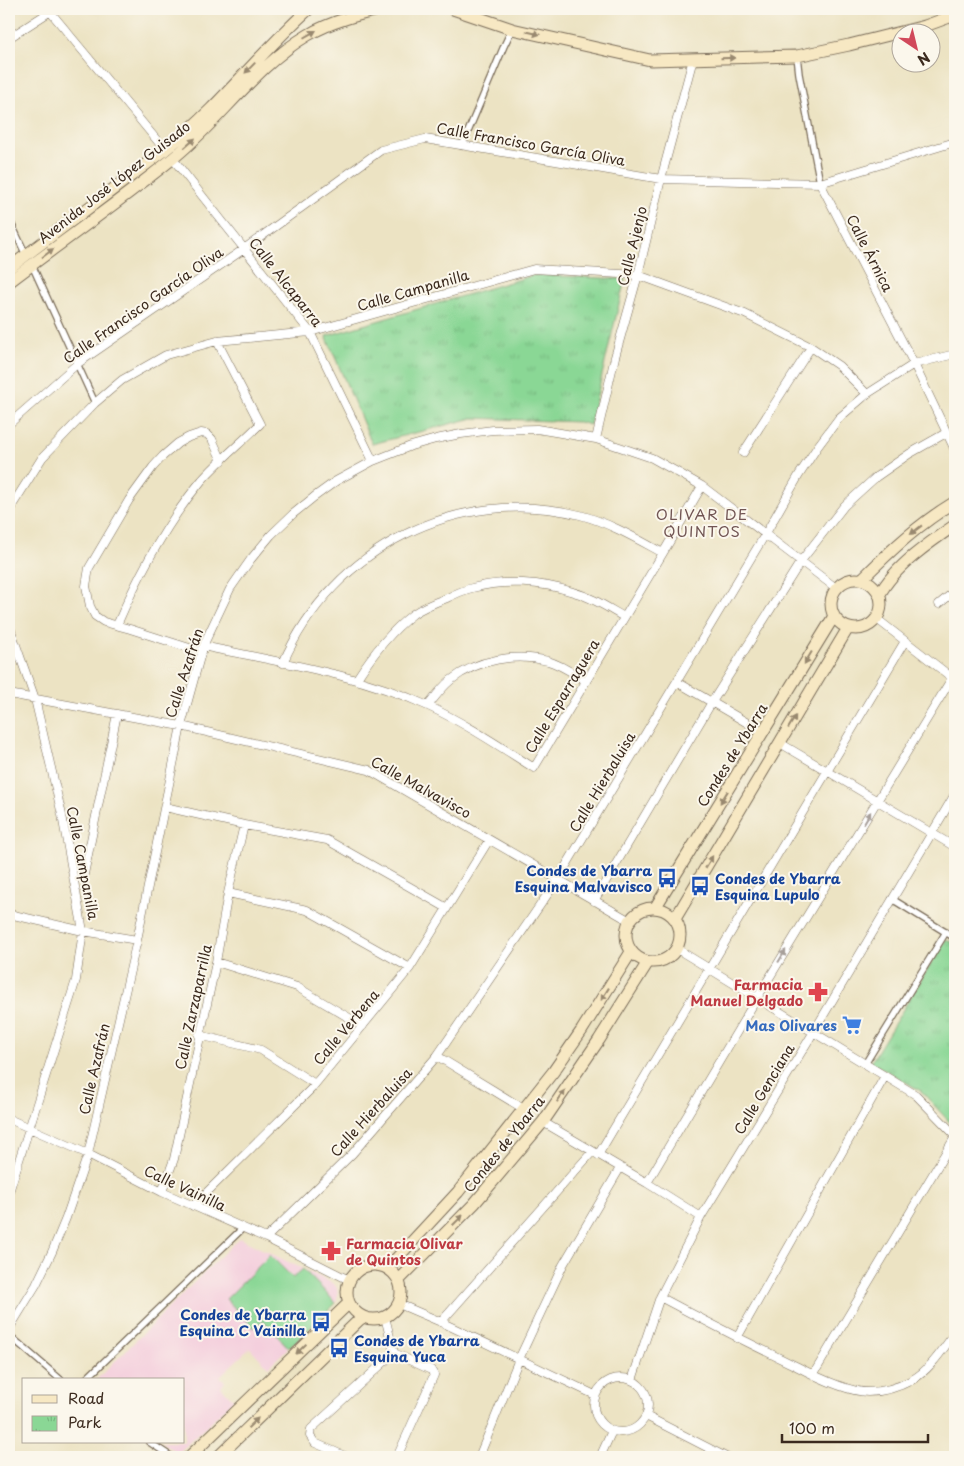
<svg xmlns="http://www.w3.org/2000/svg" width="964" height="1466" viewBox="0 0 964 1466" font-family="'Playpen Sans',sans-serif">
<defs>
<pattern id="park-tufts" width="24" height="20" patternUnits="userSpaceOnUse" patternTransform="scale(1.25)"><rect width="24" height="20" fill="#8ad795"/><path d="M3 7l-1-3M5 7V3M7 7l1-3M15 17l-1-3M17 17v-4M19 17l1-3" fill="none" stroke="#78b980"/></pattern>
</defs>
<rect width="100%" height="100%" fill="#fbf7ec"/>
<filter id="ink" filterUnits="userSpaceOnUse"><feTurbulence type="fractalNoise" baseFrequency=".02" numOctaves="2"/><feDisplacementMap in="SourceGraphic" scale="10" xChannelSelector="R" yChannelSelector="G"/><feConvolveMatrix kernelMatrix="1 2 1 2 8 2 1 2 1" color-interpolation-filters="sRGB"/></filter>
<filter id="wash" filterUnits="userSpaceOnUse"><feTurbulence type="fractalNoise" baseFrequency=".0096" numOctaves="4" result="noise"/><feDisplacementMap in="SourceGraphic" scale="20" xChannelSelector="R" yChannelSelector="G"/><feGaussianBlur stdDeviation="1.12" result="paint"/><feColorMatrix in="noise" values="0 0 0 0 0 0 0 0 0 0 0 0 0 0 0 0 0 1.4 0 .05"/><feComposite in="paint" operator="in"/></filter>
<g filter="url(#wash)">
<rect width="100%" height="100%" fill="#ece3c3"/>
<path fill="#f4cfdd" d="M 239,1238 L 334,1284 L 337,1288 L 338,1294 L 336,1303 L 268,1367 L 250,1348 L 220,1376 L 225,1382 L 221,1387 L 234,1400 L 178,1453 L 161,1442 L 184,1442 L 184,1380 L 96,1380 Z"/>
<path fill="url(#park-tufts)" stroke="#62805a" d="M 534,275 L 625,279 L 590,425 L 579,422 L 473,418 L 372,444 L 326,336 Z
M 946,939 L 955,944 L 955,1128 L 921,1091 L 871,1062 Z"/>
<path fill="#8ad795" stroke="#62805a" d="M 270,1255 L 293,1278 L 303,1269 L 336,1303 L 289,1348 L 263,1320 L 254,1328 L 226,1299 Z"/>
</g>
<g filter="url(#ink)">
<g fill="none" stroke-linecap="round" stroke-linejoin="round">
<defs>
<path id="pedestrian" d="M 797,56 L 799,74 L 820,183
M 462,146 L 504,46 L 512,29
M 9,219 L 26,255
M 32,265 L 95,403
M 892,899 L 955,938
M 865,1064 L 946,932
M 9,1335 L 61,1380
M 85,1380 L 243,1228
M 149,1442 L 172,1457"/>
<path id="minor" d="M 48,9 L 165,150
M 9,38 L 54,9
M 173,159 L 310,332 L 373,461
M 820,183 L 914,364 L 955,450
M 9,424 L 77,364 L 244,249 L 381,150 L 425,139 L 661,179 L 820,183 L 955,142
M 596,439 L 615,357 L 638,275 L 661,179 L 693,59
M 743,453 L 811,347
M 9,518 L 13,504 L 42,458 L 95,403 L 122,380 L 166,355 L 217,341 L 310,332 L 534,269 L 638,275 L 745,314 L 811,347 L 839,366 L 867,394
M 939,604 L 955,591
M 877,619 L 955,680
M 9,625 L 35,699 L 62,815 L 83,931 L 76,980 L 9,1192
M 117,625 C 139,574 166,523 202,480 C 220,460 241,443 260,424 L 217,341
M 203,646 C 278,662 358,674 428,706 C 465,723 499,746 534,768 L 663,553 L 702,486
M 202,652 L 130,629 L 104,622 L 95,616 L 90,606 L 86,586 L 89,568 L 129,500 L 153,467 L 163,456 L 178,443 L 189,437 L 201,433 L 207,434 L 212,439 L 222,461
M 283,663 C 333,548 458,485 580,515 C 610,523 637,539 663,553
M 356,680 C 372,655 390,632 413,614 C 423,607 436,602 447,598 C 455,594 464,590 472,588 C 505,579 542,582 573,592 C 592,597 608,608 624,617
M 677,682 L 763,732
M 9,694 L 181,726 L 369,770 L 630,921
M 428,706 C 435,697 442,687 451,680 C 478,659 516,653 548,661 C 562,665 574,674 586,681
M 780,743 L 955,847
M 165,807 L 244,825 L 327,840 L 447,908
M 83,879 L 117,714
M 228,893 L 307,910 L 410,968
M 594,901 L 712,702 L 801,561 L 844,506 L 876,477 L 909,454 L 946,433
M 9,914 L 83,931 L 137,940
M 677,949 L 916,1095 L 955,1135
M 216,962 L 297,987 L 363,1026
M 199,1035 L 261,1050 L 315,1084
M 437,1056 L 524,1109
M 9,1119 L 88,1154 L 162,1192 L 266,1238 L 345,1278 L 351,1278
M 543,1122 L 647,1183 L 701,1217
M 598,1155 L 905,641
M 647,1183 L 757,998 L 952,678
M 162,1192 L 174,1159 L 216,962 L 228,893 L 244,825
M 193,1206 L 311,1089 L 410,968 L 489,840
M 266,1238 L 352,1154 L 437,1056 L 558,879 L 766,533 L 799,475 L 818,446 L 839,418 L 867,394 L 914,364 L 955,354
M 660,1297 L 701,1217 L 813,1033 L 955,794
M 399,1304 L 441,1322 L 595,1395
M 385,1317 L 394,1353
M 441,1322 L 592,1152
M 9,1329 L 36,1285 L 52,1252 L 66,1218 L 88,1154 L 137,940 L 181,726 L 203,646 L 230,589 L 251,559 L 271,535 L 293,514 L 314,497 L 336,481 L 373,461 L 411,446 L 436,439 L 461,434 L 493,430 L 537,429 L 596,439 L 652,458 L 702,486 L 836,588
M 737,1338 L 885,1076
M 394,1353 L 431,1370 L 434,1375 L 397,1457
M 813,1375 L 955,1137
M594 1405a27 27 0 1 1 54 0a27 27 0 1 1-54 0Z
M 632,1380 L 660,1297 C 705,1321 750,1344 796,1366 C 815,1376 847,1392 868,1392 C 882,1392 899,1387 912,1380 C 930,1370 943,1349 955,1333
M 646,1416 L 726,1457
M 347,1457 L 315,1443 L 310,1436 L 311,1429 L 394,1353
M 479,1457 L 519,1359 L 563,1265 L 620,1168
M 600,1457 L 612,1431"/>
<path id="secondary" d="M 453,9 L 512,29 L 650,60 L 797,56 L 849,45 L 925,26 L 955,15
M 9,268 L 165,150 C 181,137 197,123 211,109 C 244,76 274,40 309,9
M 9,282 C 63,241 119,202 172,159 C 220,121 255,66 308,35 C 332,21 357,15 383,9
M831 604a25 25 0 1 1 50 0a25 25 0 1 1-50 0Z
M 862,579 C 891,550 920,523 955,502
M 880,594 C 894,567 930,542 955,525
M626 935a27 27 0 1 1 54 0a27 27 0 1 1-54 0Z
M 655,908 L 834,616
M 675,919 L 848,628
M347 1292a27 27 0 1 1 54 0a27 27 0 1 1-54 0Z
M 385,1267 L 396,1259 L 458,1192 L 553,1072 L 582,1030 L 631,952
M 399,1280 L 474,1204 L 543,1122 L 599,1040 L 648,962
M 189,1457 L 349,1303
M 218,1457 L 359,1320 L 363,1317"/>
</defs>
<use href="#pedestrian" stroke="#796b58" stroke-width="8"/>
<use href="#minor" stroke="#796b58" stroke-width="9"/>
<use href="#secondary" stroke="#796b58" stroke-width="13"/>
<use href="#pedestrian" stroke="#fff" stroke-width="5.5"/>
<use href="#minor" stroke="#fff" stroke-width="8"/>
<use href="#secondary" stroke="#f7e8c3" stroke-width="11"/>
</g>
<defs><path id="oneway-solid" d="M-6-.8H1V-3.2L6.5 0L1 3.2V.8H-6Z" transform="scale(1.25)"/></defs>
<g fill="#998970">
<use href="#oneway-solid" transform="translate(533 33) rotate(13)"/>
<use href="#oneway-solid" transform="translate(310 34) rotate(-30)"/>
<use href="#oneway-solid" transform="translate(728 58) rotate(-1)"/>
<use href="#oneway-solid" transform="translate(250 68) rotate(134)"/>
<use href="#oneway-solid" transform="translate(190 143) rotate(-42)"/>
<use href="#oneway-solid" transform="translate(48 253) rotate(-37)"/>
<use href="#oneway-solid" transform="translate(916 530) rotate(142)"/>
<use href="#oneway-solid" transform="translate(808 658) rotate(121)"/>
<use href="#oneway-solid" transform="translate(792 722) rotate(-59)"/>
<use href="#oneway-solid" transform="translate(724 797) rotate(122)"/>
<use href="#oneway-solid" transform="translate(709 862) rotate(-59)"/>
<use href="#oneway-solid" transform="translate(605 994) rotate(122)"/>
<use href="#oneway-solid" transform="translate(561 1096) rotate(-56)"/>
<use href="#oneway-solid" transform="translate(458 1220) rotate(-45)"/>
<use href="#oneway-solid" transform="translate(301 1349) rotate(136)"/>
<use href="#oneway-solid" transform="translate(253 1423) rotate(-44)"/>
</g>
<g fill="#a79f9a">
<use href="#oneway-solid" transform="translate(867 818) rotate(-59)"/>
<use href="#oneway-solid" transform="translate(782 956) rotate(-59)"/>
</g>
</g>
<defs>
<symbol id="bus-bare" viewBox="-9 -9 18 18"><path d="M-5-6H5V4H4V6H2V4H-2V6H-4V4H-5ZM-3.5-4V0h7V-4ZM-3.5 1.2v1.5H-2V1.2ZM2 1.2v1.5H3.5V1.2Z" fill="#1a4fb4" stroke="#fbf7ec" stroke-width="2.5" paint-order="stroke"/></symbol>
<symbol id="pharmacy-bare" viewBox="-9 -9 18 18"><path d="M-2-6h4v4h4v4h-4v4h-4v-4h-4v-4h4Z" fill="#e0444e" stroke="#fbf7ec" stroke-width="2.5" paint-order="stroke"/></symbol>
<symbol id="supermarket-bare" viewBox="-9 -9 18 18"><path d="M-6-5.5h2.5l.6 2H6L4.5 2H-2.5L-4.4-4H-6ZM-1.5 3.2a1.3 1.3 0 1 0 .1 0ZM3 3.2a1.3 1.3 0 1 0 .1 0Z" fill="#3f7fe0" stroke="#fbf7ec" stroke-width="2.5" paint-order="stroke"/></symbol>
</defs>
<g fill-rule="evenodd">
<use href="#bus-bare" x="653" y="864" width="28" height="28"/>
<use href="#bus-bare" x="686" y="872" width="28" height="28"/>
<use href="#pharmacy-bare" x="804" y="978" width="28" height="28"/>
<use href="#supermarket-bare" x="838" y="1011" width="28" height="28"/>
<use href="#pharmacy-bare" x="317" y="1237" width="28" height="28"/>
<use href="#bus-bare" x="307" y="1308" width="28" height="28"/>
<use href="#bus-bare" x="325" y="1334" width="28" height="28"/>
</g>
<g text-anchor="middle" dominant-baseline="central" stroke-width="4" stroke-linejoin="round" paint-order="stroke">
<g font-size="14" fill="#3b2a1e" stroke="#fbf7ec">
<text transform="translate(531 144) rotate(10)">Calle Francisco García Oliva</text>
<text transform="translate(114 182) rotate(-38)">Avenida José López Guisado</text>
<text transform="translate(632 246) rotate(-76)">Calle Ajenjo</text>
<text transform="translate(870 253) rotate(63)">Calle Árnica</text>
<text transform="translate(286 282) rotate(52)">Calle Alcaparra</text>
<text transform="translate(413 290) rotate(-16)">Calle Campanilla</text>
<text transform="translate(143 305) rotate(-35)">Calle Francisco García Oliva</text>
<text transform="translate(184 673) rotate(-72)">Calle Azafrán</text>
<text transform="translate(562 696) rotate(-59)">Calle Esparraguera</text>
<text transform="translate(732 755) rotate(-58)">Condes de Ybarra</text>
<text transform="translate(602 782) rotate(-59)">Calle Hierbaluisa</text>
<text transform="translate(421 787) rotate(29)">Calle Malvavisco</text>
<text transform="translate(83 863) rotate(79)">Calle Campanilla</text>
<text transform="translate(193 1007) rotate(-78)">Calle Zarzaparrilla</text>
<text transform="translate(346 1027) rotate(-50)">Calle Verbena</text>
<text transform="translate(94 1069) rotate(-77)">Calle Azafrán</text>
<text transform="translate(764 1089) rotate(-59)">Calle Genciana</text>
<text transform="translate(371 1112) rotate(-48)">Calle Hierbaluisa</text>
<text transform="translate(504 1144) rotate(-51)">Condes de Ybarra</text>
<text transform="translate(185 1188) rotate(25)">Calle Vainilla</text>
</g>
<g font-size="14" font-weight="bold" fill="#164399" stroke="#fbf7ec" text-anchor="end">
<text x="652" y="870">Condes de Ybarra<tspan x="652" dy="16">Esquina Malvavisco</tspan></text>
<text x="715" y="878" text-anchor="start">Condes de Ybarra<tspan x="715" dy="16">Esquina Lupulo</tspan></text>
<text x="306" y="1314">Condes de Ybarra<tspan x="306" dy="16">Esquina C Vainilla</tspan></text>
<text x="354" y="1340" text-anchor="start">Condes de Ybarra<tspan x="354" dy="16">Esquina Yuca</tspan></text>
</g>
<g font-size="14" font-weight="bold" fill="#be3a42" stroke="#fbf7ec" text-anchor="end">
<text x="803" y="984">Farmacia<tspan x="803" dy="16">Manuel Delgado</tspan></text>
<text x="346" y="1243" text-anchor="start">Farmacia Olivar<tspan x="346" dy="16">de Quintos</tspan></text>
</g>
<g font-size="14" font-weight="bold" fill="#366cbe" stroke="#fbf7ec" text-anchor="end">
<text x="837" y="1025">Mas Olivares</text>
</g>
<g font-size="15" letter-spacing="1" fill="#725654" stroke="#fbf7ec">
<text x="702" y="513">OLIVAR DE<tspan x="702" dy="17">QUINTOS</tspan></text>
</g>
</g>
<rect width="964" height="1466" fill="none" stroke="#fbf7ec" stroke-width="30"/>
<rect x="22" y="1378" width="162" height="65" fill="#fbf7ec" stroke="#aea59a"/>
<rect x="32" y="1395" width="25" height="8" fill="#f7e8c3" stroke="#aea59a"/>
<text x="68" y="1404" font-size="15" fill="#3b2a1e">Road</text>
<rect x="32" y="1416" width="25" height="15" fill="url(#park-tufts)" stroke="#aea59a"/>
<text x="68" y="1428" font-size="15" fill="#3b2a1e">Park</text>
<g transform="translate(916 48) rotate(145)"><circle r="24" fill="#fbf7ec" stroke="#aea59a"/>
<path d="M0-4L9 19L0 12L-9 19Z" fill="#d1495b"/>
<text y="-8" font-size="14" font-weight="bold" text-anchor="middle" fill="#3b2a1e">N</text>
</g>
<path d="M782 1434v8h146v-8" fill="none" stroke="#3b2a1e" stroke-width="2.5"/>
<text x="789" y="1434" font-size="15" fill="#3b2a1e" stroke="#fbf7ec" stroke-width="4" paint-order="stroke">100 m</text>
</svg>
